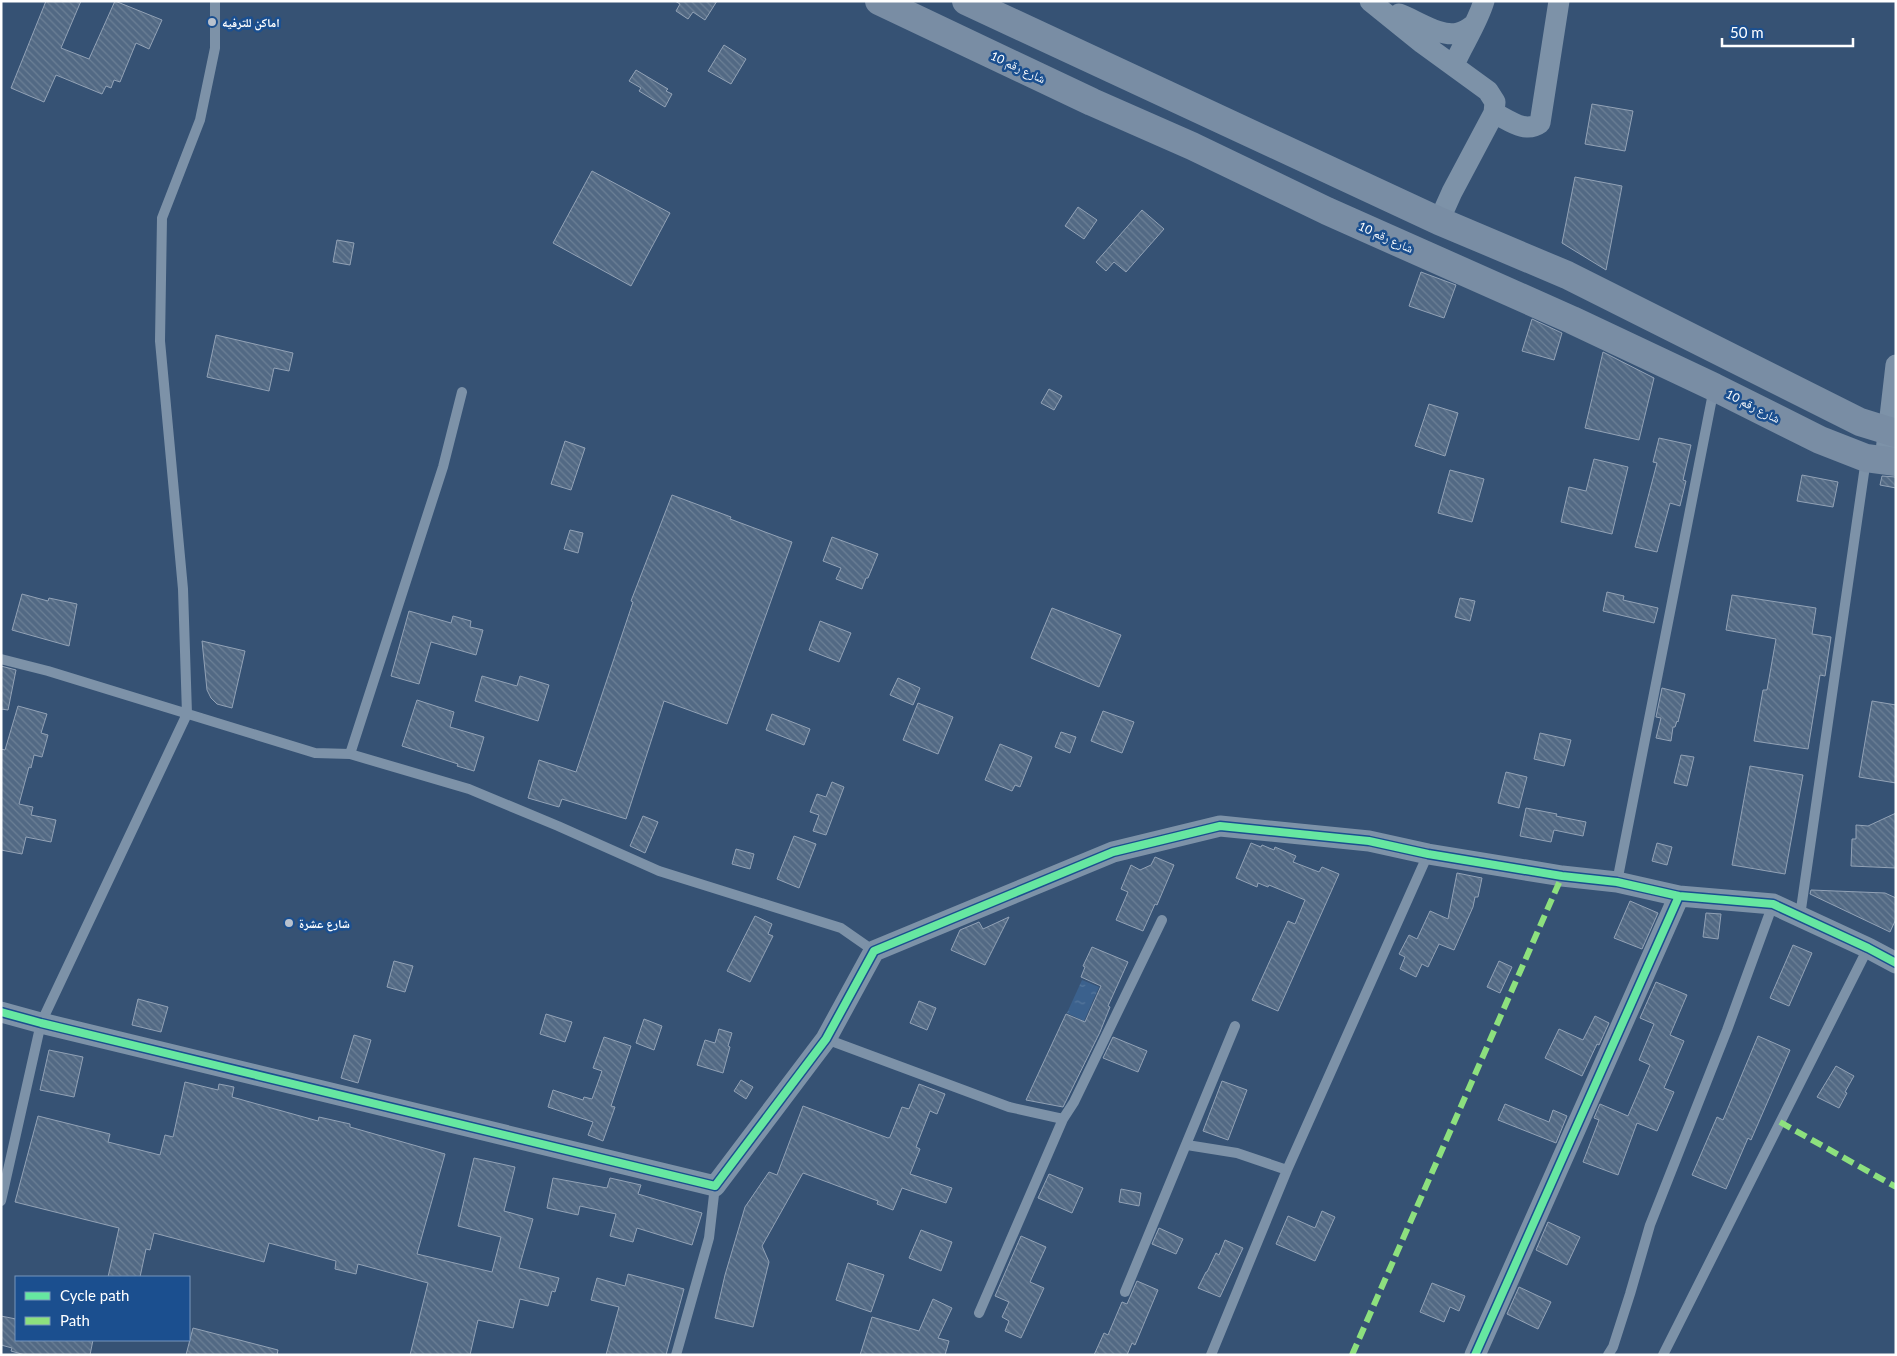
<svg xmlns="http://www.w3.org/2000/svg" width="1897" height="1356" viewBox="0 0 1897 1356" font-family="Lato,'Noto Naskh Arabic',sans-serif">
<defs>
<pattern id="water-ripples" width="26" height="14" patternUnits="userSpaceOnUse" patternTransform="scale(1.25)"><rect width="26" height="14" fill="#3b618d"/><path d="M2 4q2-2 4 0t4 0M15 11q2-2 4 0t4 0" fill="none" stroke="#58799e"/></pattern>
<pattern id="building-back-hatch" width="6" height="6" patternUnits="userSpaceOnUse" patternTransform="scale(1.25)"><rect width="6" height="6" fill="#526984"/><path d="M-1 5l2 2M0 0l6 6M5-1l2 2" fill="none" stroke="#6c8096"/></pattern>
</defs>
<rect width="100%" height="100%" fill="#365274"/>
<path fill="url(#water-ripples)" d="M 1082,980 L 1099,987 L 1084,1021 L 1067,1013 Z"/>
<path fill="url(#building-back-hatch)" stroke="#92a2b6" d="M 46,1 L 81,1 L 61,48 L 89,59 L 115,1 L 162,20 L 149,49 L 136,43 L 120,82 L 114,80 L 111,88 L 106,86 L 102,94 L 56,75 L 44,102 L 11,88 Z
M 675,1 L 717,1 L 705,20 L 693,12 L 688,19 L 676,11 L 680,4 Z
M 724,45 L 746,59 L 731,84 L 708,71 Z
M 636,70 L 668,89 L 666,91 L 672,94 L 665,107 L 639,91 L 641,88 L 629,81 Z
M 1592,104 L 1633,111 L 1625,151 L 1585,144 Z
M 592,171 L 670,213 L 631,286 L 553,243 Z
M 1575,177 L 1622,186 L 1606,270 L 1562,243 Z
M 1078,207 L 1097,220 L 1084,239 L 1065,226 Z
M 1142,210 L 1164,229 L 1126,272 L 1114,262 L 1106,271 L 1096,262 Z
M 337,240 L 354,243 L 350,265 L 333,262 Z
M 1421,272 L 1456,285 L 1444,318 L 1409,306 Z
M 1532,319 L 1562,333 L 1554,360 L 1522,351 Z
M 216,335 L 293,353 L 289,371 L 274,368 L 269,391 L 207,377 Z
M 1603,352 L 1654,378 L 1639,440 L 1585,428 Z
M 1049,389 L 1062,396 L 1054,410 L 1041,403 Z
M 1429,404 L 1458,413 L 1445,456 L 1415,446 Z
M 1659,438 L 1691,445 L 1683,480 L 1686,481 L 1680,506 L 1670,503 L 1657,552 L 1635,547 L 1657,463 L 1653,462 Z
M 565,441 L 585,448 L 571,490 L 551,484 Z
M 1594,459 L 1628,467 L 1612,534 L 1561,522 L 1569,487 L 1586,491 Z
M 1450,470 L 1484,479 L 1472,522 L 1438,513 Z
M 1802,475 L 1838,482 L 1833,507 L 1797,501 Z
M 1882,476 L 1896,477 L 1896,488 L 1880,485 Z
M 672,495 L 731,517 L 730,519 L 792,542 L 727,724 L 664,701 L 626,819 L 562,799 L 559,807 L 528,798 L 539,760 L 576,772 L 633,602 L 631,601 Z
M 570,530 L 583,533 L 578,553 L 564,549 Z
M 832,537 L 878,554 L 868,578 L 866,578 L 862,589 L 836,579 L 841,568 L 823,561 Z
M 1607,592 L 1624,596 L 1623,600 L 1658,608 L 1654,623 L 1603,611 Z
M 22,594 L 48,601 L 49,598 L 77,604 L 69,646 L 12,630 Z
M 1732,595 L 1816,608 L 1812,634 L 1831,637 L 1825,676 L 1820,675 L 1808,749 L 1754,741 L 1763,690 L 1767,690 L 1776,639 L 1726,630 Z
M 1460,598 L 1475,601 L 1470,621 L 1455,617 Z
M 1052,608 L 1121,635 L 1099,687 L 1031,658 Z
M 409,611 L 451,623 L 453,616 L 471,621 L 470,627 L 483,630 L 476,655 L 431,642 L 419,684 L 391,676 Z
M 820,621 L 851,633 L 839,662 L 809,650 Z
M 202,641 L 245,651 L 232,708 L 217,704 L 211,698 L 207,690 Z
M 1,666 L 16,670 L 8,710 L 1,709 Z
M 482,676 L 517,686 L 520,676 L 549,685 L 538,721 L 475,701 Z
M 898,678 L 920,688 L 913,705 L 890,695 Z
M 1662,688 L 1685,694 L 1678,722 L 1677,721 L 1675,727 L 1673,727 L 1671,741 L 1656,738 L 1661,718 L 1656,717 Z
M 417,700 L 454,712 L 450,727 L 484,737 L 474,771 L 457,766 L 458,764 L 402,746 Z
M 1872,701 L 1896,705 L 1896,783 L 1859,777 Z
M 918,703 L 953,717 L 938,754 L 903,740 Z
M 18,706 L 47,714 L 41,733 L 48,735 L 42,757 L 34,755 L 31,768 L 29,767 L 19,804 L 33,807 L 31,815 L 56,820 L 51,842 L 26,837 L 22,854 L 1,850 L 1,749 L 5,750 Z
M 1103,711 L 1134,722 L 1122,753 L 1091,741 Z
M 772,714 L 810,729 L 804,745 L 766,730 Z
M 1061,732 L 1076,737 L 1070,753 L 1055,747 Z
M 1540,733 L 1571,740 L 1564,766 L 1534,759 Z
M 1000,744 L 1032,757 L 1020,787 L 1015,785 L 1012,791 L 985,780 Z
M 1681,755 L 1694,757 L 1687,786 L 1674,783 Z
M 1750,766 L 1803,775 L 1785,874 L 1732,865 Z
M 1506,772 L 1527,777 L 1519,808 L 1498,803 Z
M 832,782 L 844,787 L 826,835 L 813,831 L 819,815 L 810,812 L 817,794 L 826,797 Z
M 1526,808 L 1557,814 L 1556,816 L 1586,822 L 1583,836 L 1554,830 L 1551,842 L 1520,836 Z
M 1896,813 L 1896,868 L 1851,866 L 1852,839 L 1856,839 L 1856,825 L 1868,826 Z
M 643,816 L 658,822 L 645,853 L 630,846 Z
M 794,836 L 816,844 L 799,888 L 777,879 Z
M 1251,843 L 1261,847 L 1262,845 L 1274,850 L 1275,847 L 1296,856 L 1293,862 L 1319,872 L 1322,867 L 1339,874 L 1278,1011 L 1252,1000 L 1288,921 L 1295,924 L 1305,900 L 1269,885 L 1268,887 L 1258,883 L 1257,887 L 1236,878 Z
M 1657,843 L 1672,847 L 1667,865 L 1652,861 Z
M 736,849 L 754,854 L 750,869 L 732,864 Z
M 1155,857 L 1174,865 L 1157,905 L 1155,904 L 1143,931 L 1116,920 L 1128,892 L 1121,889 L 1131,865 L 1140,870 L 1151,865 Z
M 1457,873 L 1482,878 L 1478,897 L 1475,897 L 1473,907 L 1454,950 L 1439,944 L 1428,967 L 1422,964 L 1416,977 L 1400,969 L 1405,957 L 1399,954 L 1409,935 L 1417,939 L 1430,911 L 1448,919 Z
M 1811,890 L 1885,893 L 1896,898 L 1896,919 L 1890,932 L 1810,894 Z
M 1630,901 L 1658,913 L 1642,949 L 1614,938 Z
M 1706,913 L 1721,914 L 1718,939 L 1703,937 Z
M 755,916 L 772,924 L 768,934 L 773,936 L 750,982 L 727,971 Z
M 1009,917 L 985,965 L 951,950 L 960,930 L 979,922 L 983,929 Z
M 1793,945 L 1812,953 L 1789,1006 L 1770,998 Z
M 1092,947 L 1128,962 L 1108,1006 L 1110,1007 L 1100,1032 L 1063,1107 L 1026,1100 L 1066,1014 L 1085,1022 L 1101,986 L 1081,977 L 1085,967 L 1083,966 Z
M 394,961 L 413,966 L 405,992 L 387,987 Z
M 1499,961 L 1512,967 L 1500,993 L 1487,987 Z
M 1656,982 L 1687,995 L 1670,1035 L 1684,1041 L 1664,1088 L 1674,1092 L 1657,1131 L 1637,1123 L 1618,1175 L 1583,1162 L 1599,1120 L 1594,1118 L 1600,1104 L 1628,1116 L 1650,1065 L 1639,1060 L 1654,1024 L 1640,1018 Z
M 138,999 L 168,1007 L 161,1032 L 132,1025 Z
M 919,1001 L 936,1008 L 927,1030 L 910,1023 Z
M 546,1014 L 572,1022 L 565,1042 L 540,1034 Z
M 1595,1016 L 1609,1023 L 1599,1045 L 1597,1044 L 1582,1076 L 1545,1058 L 1559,1029 L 1583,1040 Z
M 644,1019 L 662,1026 L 654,1050 L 636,1043 Z
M 719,1029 L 732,1033 L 728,1046 L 730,1047 L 723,1073 L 697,1065 L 705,1040 L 715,1043 Z
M 354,1035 L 371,1040 L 358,1083 L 341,1078 Z
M 1758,1036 L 1790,1050 L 1751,1140 L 1748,1138 L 1726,1189 L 1692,1175 L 1717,1117 L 1723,1120 Z
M 604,1037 L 631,1046 L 611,1106 L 615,1107 L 603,1141 L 588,1135 L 593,1122 L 548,1107 L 553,1090 L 583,1100 L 584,1097 L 592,1099 L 602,1071 L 593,1068 Z
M 1113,1037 L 1147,1051 L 1138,1072 L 1103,1058 Z
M 49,1050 L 83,1057 L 74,1097 L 40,1090 Z
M 1836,1066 L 1854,1076 L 1845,1092 L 1847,1093 L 1839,1108 L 1817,1097 Z
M 741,1080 L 753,1087 L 746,1099 L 734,1091 Z
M 1222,1081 L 1247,1090 L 1228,1140 L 1203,1131 Z
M 185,1082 L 218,1090 L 219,1084 L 234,1087 L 232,1097 L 318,1121 L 319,1117 L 350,1124 L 350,1127 L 445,1154 L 417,1254 L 492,1272 L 501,1237 L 458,1226 L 474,1158 L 515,1167 L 504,1211 L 533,1219 L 519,1268 L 559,1278 L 555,1292 L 552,1291 L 548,1306 L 520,1299 L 513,1328 L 478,1320 L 470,1355 L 410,1355 L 428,1283 L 358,1264 L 356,1274 L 335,1269 L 336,1261 L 269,1243 L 264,1262 L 154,1233 L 150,1250 L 146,1249 L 140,1277 L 108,1277 L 119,1228 L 15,1202 L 38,1116 L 110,1134 L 108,1142 L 160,1155 L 165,1135 L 173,1137 Z
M 919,1084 L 945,1094 L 937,1114 L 930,1111 L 916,1147 L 920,1149 L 910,1174 L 952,1188 L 946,1203 L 902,1188 L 893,1210 L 877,1204 L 878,1201 L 803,1173 L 762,1246 L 769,1262 L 753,1327 L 715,1318 L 725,1275 L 745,1207 L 769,1172 L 777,1175 L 803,1106 L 888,1138 L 890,1137 L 902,1107 L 909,1109 Z
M 1505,1104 L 1549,1122 L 1553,1110 L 1567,1116 L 1556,1143 L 1498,1120 Z
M 1049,1174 L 1083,1188 L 1072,1213 L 1038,1198 Z
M 553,1178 L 607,1188 L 610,1178 L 641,1185 L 638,1194 L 702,1213 L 692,1245 L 637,1228 L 633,1242 L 610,1236 L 616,1214 L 580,1206 L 578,1215 L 547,1208 Z
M 1121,1189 L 1141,1193 L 1139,1206 L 1119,1202 Z
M 1322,1211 L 1335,1217 L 1315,1261 L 1276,1244 L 1288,1216 L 1315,1228 Z
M 1548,1222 L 1580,1237 L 1567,1265 L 1536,1250 Z
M 1159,1228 L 1183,1239 L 1176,1254 L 1152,1244 Z
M 921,1230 L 952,1242 L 941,1271 L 909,1258 Z
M 1021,1236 L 1046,1247 L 1030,1282 L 1044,1288 L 1021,1338 L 1005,1331 L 1009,1321 L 1002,1317 L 1009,1302 L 995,1296 Z
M 1225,1240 L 1243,1248 L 1220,1297 L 1198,1288 L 1206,1272 L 1207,1272 L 1216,1253 L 1219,1255 Z
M 848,1263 L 884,1275 L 871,1312 L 836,1300 Z
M 628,1274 L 684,1289 L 666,1355 L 606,1355 L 619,1307 L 591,1300 L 597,1278 L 625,1286 Z
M 1137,1281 L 1158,1290 L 1135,1345 L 1132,1343 L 1127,1355 L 1094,1355 L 1104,1333 L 1108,1335 L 1122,1302 L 1127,1304 Z
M 1432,1283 L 1465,1296 L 1459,1311 L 1450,1307 L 1444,1322 L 1420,1312 Z
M 1519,1287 L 1551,1302 L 1538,1329 L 1507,1314 Z
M 933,1299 L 952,1308 L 938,1338 L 949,1341 L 945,1355 L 860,1355 L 872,1317 L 919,1331 Z
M 1,1316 L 16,1319 L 16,1340 L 93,1340 L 90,1355 L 25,1355 L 11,1351 L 12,1348 L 1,1345 Z
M 193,1328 L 278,1350 L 277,1355 L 186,1355 Z"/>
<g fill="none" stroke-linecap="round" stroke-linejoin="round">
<path stroke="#7d92a8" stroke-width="10" d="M 1,659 L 48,671 L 315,753 L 350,754 L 469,789 L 558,826 L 659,871 L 841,928 L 874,951
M 350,754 L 443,467 L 462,392
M 1617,882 L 1714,388
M 1800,916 L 1866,459
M 826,1039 L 1009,1107 L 1063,1119
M 1187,1145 L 1237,1153 L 1287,1170
M 1,1201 L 41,1023 L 187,714 L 183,589 L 160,341 L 162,218 L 200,120 L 215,48 L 215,1
M 1125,1292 L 1235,1026
M 979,1313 L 1063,1119 L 1074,1102 L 1162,920
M 676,1355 L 709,1238 L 715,1186
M 1211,1355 L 1287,1170 L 1428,854
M 1608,1355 L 1613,1347 L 1630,1294 L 1650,1225 L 1727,1030 L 1773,904
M 1663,1355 L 1868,948"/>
<path stroke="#7d92a8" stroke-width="21" d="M 1370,1 L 1422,43 L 1488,91 L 1495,102 L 1494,113 L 1452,192 L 1439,221
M 1399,14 C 1416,20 1441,38 1458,33 C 1463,32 1468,29 1472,26
M 1454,65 C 1463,44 1477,24 1484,1
M 1494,113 C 1509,120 1525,134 1540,123 L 1559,1
M 1885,460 L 1896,365
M 1,1012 L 41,1023 L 715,1186 L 826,1039 L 874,951 L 1113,852 L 1220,826 L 1369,841 L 1428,854 L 1562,876 L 1617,882 L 1679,896 L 1773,904 L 1868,948 L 1896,963
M 1475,1355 L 1679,896"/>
<path stroke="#798da4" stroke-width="28" d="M 879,1 L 1092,102 L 1192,146 L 1327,211 L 1572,320 L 1714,387 L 1820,440 L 1866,458 L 1896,462
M 966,1 L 1439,221 L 1567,275 L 1860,422 L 1896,433"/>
<path stroke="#8de07e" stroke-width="6" stroke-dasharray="12 6" stroke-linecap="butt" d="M 1780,1122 L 1896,1187
M 1352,1355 L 1562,876"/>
<defs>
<path id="cycleway" d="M 1,1012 L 41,1023 L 715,1186 L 826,1039 L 874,951 L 1113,852 L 1220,826 L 1369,841 L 1428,854 L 1562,876 L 1617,882 L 1679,896 L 1773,904 L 1868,948 L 1896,963
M 1475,1355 L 1679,896"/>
</defs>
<use href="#cycleway" stroke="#1b4f8f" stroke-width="11"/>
<use href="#cycleway" stroke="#66e7a1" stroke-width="8"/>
</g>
<g fill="#b9c2ce" stroke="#1b4f8f" stroke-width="2">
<circle cx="212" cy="22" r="5"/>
<circle cx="289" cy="923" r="5"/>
</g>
<g text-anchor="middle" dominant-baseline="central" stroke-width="5" stroke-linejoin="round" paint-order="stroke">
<g font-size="12" font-weight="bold" fill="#fff" stroke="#1b4f8f" text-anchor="start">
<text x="222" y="22">اماكن للترفيه</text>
<text x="299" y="923">شارع عشرة</text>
</g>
<g font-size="12" fill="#fff" stroke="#1b4f8f">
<text transform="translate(1018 67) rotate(25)">شارع رقم 10</text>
<text transform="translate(1386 237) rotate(24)">شارع رقم 10</text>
<text transform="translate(1753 406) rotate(27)">شارع رقم 10</text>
</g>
</g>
<rect width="1897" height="1356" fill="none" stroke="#ffffff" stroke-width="5"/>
<rect x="15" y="1276" width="175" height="65" fill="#1b4f8f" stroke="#7695bc"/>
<rect x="25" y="1292" width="25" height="8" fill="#66e7a1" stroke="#7695bc"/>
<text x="60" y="1301" font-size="15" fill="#ffffff">Cycle path</text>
<rect x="25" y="1317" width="25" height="8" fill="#8de07e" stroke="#7695bc"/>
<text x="60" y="1326" font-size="15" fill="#ffffff">Path</text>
<path d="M1722 38v8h131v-8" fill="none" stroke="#ffffff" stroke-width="2.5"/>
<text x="1730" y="38" font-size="15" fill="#ffffff" stroke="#1b4f8f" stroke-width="4" paint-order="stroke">50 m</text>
</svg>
